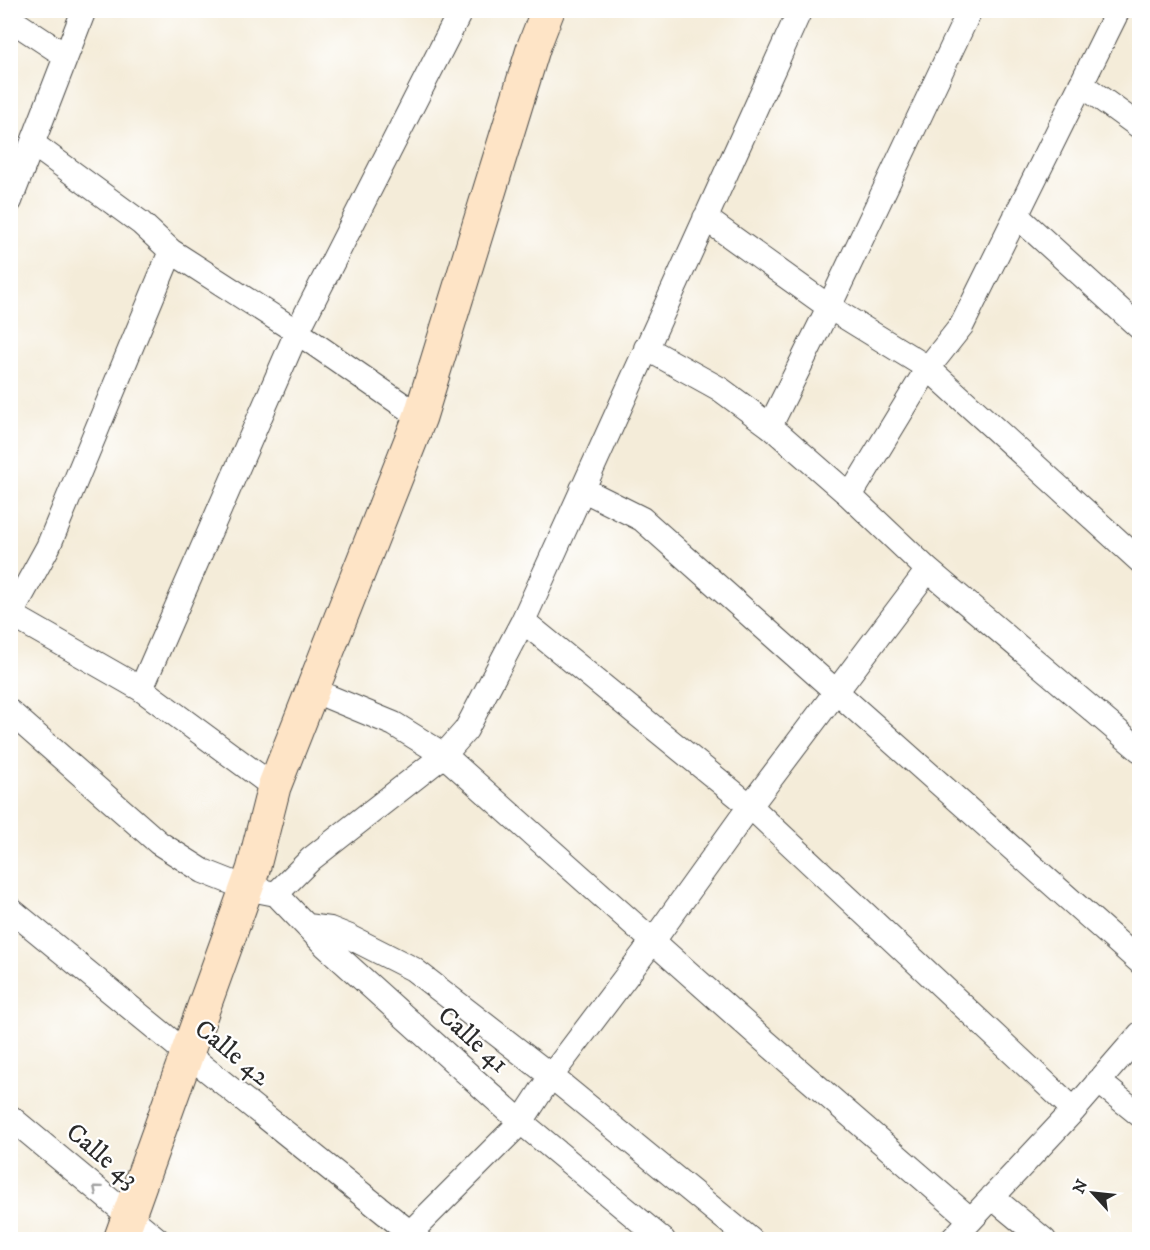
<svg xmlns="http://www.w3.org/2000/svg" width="1150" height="1250" viewBox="0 0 1150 1250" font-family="'IM FELL DW Pica',serif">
<rect width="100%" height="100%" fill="#fff"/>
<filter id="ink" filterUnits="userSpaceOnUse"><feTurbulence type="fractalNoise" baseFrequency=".0167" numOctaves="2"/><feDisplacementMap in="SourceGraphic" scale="12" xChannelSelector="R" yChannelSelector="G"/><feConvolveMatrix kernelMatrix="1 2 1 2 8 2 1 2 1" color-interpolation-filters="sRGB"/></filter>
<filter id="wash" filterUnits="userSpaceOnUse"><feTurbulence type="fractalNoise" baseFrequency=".008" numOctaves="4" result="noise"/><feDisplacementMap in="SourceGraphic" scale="24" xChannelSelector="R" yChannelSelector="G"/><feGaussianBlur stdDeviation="1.35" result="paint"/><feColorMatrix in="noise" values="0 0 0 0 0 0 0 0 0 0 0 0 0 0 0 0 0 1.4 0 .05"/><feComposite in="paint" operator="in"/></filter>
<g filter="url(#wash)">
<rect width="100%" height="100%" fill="#f4ecd9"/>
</g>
<g filter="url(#ink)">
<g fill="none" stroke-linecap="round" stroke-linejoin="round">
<defs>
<path id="street" d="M 10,19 L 66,56
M 1081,84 L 1140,127
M 33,144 L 141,223 L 171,251 L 297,332 L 420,417
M 10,201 L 84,10
M 1016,215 L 1140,328
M 705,218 L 829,307 L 928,368 L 1140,561
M 646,348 L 720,389 L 770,426 L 850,496 L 928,570 L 1140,750
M 770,426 L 829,307 L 970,10
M 582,489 L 642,519 L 1140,962
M 850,496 L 928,368 L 962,325 L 1118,10
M 10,614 L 141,689 L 274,787
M 10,616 L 48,547 L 171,251
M 523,621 L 750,806 L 1074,1110
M 141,689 L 297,332 L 461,10
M 312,690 L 394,724 L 444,755 L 766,1042 L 971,1220
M 10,712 L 159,843 L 203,871 L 246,888 L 276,894 L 325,945 L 521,1122 L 663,1240
M 276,894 L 311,859 L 444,755 L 466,730 L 523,621 L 800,10
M 10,909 L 186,1053 L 419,1240
M 308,926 L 330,929 L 350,937 L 413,969 L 551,1076 L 751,1240
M 1098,1081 L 1140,1115
M 10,1117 L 158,1240
M 992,1197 L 1044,1240
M 403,1240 L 521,1122 L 551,1076 L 653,941 L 750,806 L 928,570
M 952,1240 L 1074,1110 L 1140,1034"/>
<path id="secondary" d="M 120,1240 L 253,870 L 274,787 L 420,417 L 534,46 L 548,10"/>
</defs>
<use href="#street" stroke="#494845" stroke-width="26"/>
<use href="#secondary" stroke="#494845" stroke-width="35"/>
<use href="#street" stroke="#fff" stroke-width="24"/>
<use href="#secondary" stroke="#fee4c6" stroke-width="33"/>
</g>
<defs><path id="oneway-chevron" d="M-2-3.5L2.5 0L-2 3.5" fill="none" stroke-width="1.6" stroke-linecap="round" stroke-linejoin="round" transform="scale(1.5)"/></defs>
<use stroke="#a0a0a0" href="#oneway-chevron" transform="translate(97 1189) rotate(-140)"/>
</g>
<g text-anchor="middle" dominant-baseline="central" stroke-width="4.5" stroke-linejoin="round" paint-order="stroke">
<g font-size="26" fill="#2b2b2b" stroke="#fff">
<text transform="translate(473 1040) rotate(42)">Calle 41</text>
<text transform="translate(232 1053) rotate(39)">Calle 42</text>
<text transform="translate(102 1156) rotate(40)">Calle 43</text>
</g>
</g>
<rect width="1150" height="1250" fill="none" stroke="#fff" stroke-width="36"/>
<g transform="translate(1093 1193) rotate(297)" stroke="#ffffff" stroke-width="4.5" paint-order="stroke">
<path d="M0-4.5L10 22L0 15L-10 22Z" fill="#2b2b2b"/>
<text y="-9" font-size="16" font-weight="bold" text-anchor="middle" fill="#2b2b2b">N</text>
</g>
</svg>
